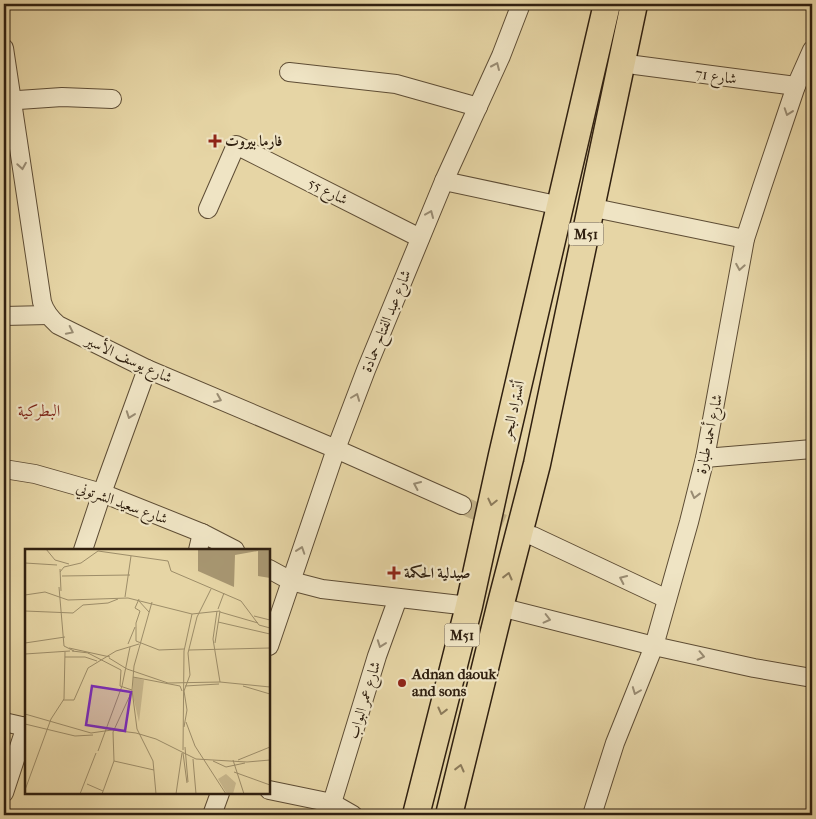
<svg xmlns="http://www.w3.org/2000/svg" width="816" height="819" font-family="'IM FELL French Canon',Amiri,serif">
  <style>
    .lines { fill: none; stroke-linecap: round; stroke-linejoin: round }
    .minor-tunnel { stroke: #c2b187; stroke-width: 18; stroke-dasharray: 18 9; stroke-linecap: butt }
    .minor-casing { stroke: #5e4d35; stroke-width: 20 }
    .highway-casing { stroke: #302010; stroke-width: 29 }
    .minor { stroke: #efe4c4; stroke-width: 18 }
    .highway { stroke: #e6d5a5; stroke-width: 26 }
    .oneway { stroke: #998c73 }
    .oneway2 { stroke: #8b7a5a }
    .poi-dot { fill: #8f2418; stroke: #efe4c4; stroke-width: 2 }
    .labels { text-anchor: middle; stroke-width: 4.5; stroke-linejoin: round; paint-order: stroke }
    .shield { fill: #efe4c4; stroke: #695b46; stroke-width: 1 }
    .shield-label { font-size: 14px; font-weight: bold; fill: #302010 }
    .street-label { font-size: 15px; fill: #302010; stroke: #efe4c4 }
    .poi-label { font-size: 15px; font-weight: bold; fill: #302010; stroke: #efe4c4; text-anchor: start }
    .neighbourhood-label { font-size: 16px; fill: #7a1f14; stroke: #efe4c4 }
    .inset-road { fill: none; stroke: #9d8d69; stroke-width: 1 }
    .view { fill: #7b2cbf; fill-opacity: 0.15; stroke: #7b2cbf; stroke-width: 2.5 }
    .inset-edge { fill: none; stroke: #302010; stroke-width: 2.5 }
  </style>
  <rect width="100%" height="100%" fill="#e6d5a5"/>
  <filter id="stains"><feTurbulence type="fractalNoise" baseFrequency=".004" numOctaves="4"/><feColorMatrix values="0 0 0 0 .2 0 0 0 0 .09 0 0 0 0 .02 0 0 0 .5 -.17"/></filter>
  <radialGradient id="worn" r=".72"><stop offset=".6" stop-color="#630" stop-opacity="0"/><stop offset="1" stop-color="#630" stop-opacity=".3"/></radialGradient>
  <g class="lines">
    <polyline class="minor-tunnel" points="462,505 530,535"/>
    <g class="minor-casing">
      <g id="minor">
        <path d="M4,48L42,302C45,312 50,318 58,325L147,369L336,449L462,505"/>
        <polyline points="635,65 796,86"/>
        <polyline points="289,72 396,84 478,107"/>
        <polyline points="4,101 62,97 112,99"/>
        <polyline points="444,181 547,203"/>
        <polyline points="208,209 236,145 420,238"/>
        <polyline points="604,210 745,239"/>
        <polyline points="4,316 48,315"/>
        <polyline points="705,458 812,449"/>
        <polyline points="4,469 35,474 102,493 202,533 235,550"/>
        <polyline points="533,536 667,599"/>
        <polyline points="83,550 102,493 147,369"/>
        <polyline points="198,550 202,533"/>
        <polyline points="269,569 291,581 322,589 469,606"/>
        <polyline points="500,607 654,646 754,668 812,678"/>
        <polyline points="269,646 336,449 366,370 444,181 501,56 521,4"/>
        <polyline points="4,722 26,727"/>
        <polyline points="269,790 332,803 353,815"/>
        <polyline points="4,793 26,726"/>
        <polyline points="332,803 377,656 398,598"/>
        <polyline points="212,815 220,793"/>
        <polyline points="592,815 615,743 654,646 689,522 705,458 745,239 762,187 796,86 812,50"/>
      </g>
    </g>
    <g class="highway-casing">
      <g id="highway">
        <polyline points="416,815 469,606 502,455 607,4"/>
        <polyline points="449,815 500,607 537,464 634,4"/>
      </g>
    </g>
    <use href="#minor" class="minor"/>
    <use href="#highway" class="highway"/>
  </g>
  <defs><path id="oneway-chevron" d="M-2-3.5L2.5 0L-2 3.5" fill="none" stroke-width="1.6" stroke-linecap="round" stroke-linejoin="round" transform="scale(1.25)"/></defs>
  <g class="oneway">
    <use href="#oneway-chevron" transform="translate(496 66) rotate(-66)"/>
    <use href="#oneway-chevron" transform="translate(788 112) rotate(109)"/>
    <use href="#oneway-chevron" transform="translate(22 166) rotate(81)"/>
    <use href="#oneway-chevron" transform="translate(430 214) rotate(-67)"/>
    <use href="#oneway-chevron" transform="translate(740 267) rotate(100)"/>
    <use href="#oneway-chevron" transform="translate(70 331) rotate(26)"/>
    <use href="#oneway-chevron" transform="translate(356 397) rotate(-69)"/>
    <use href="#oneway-chevron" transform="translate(218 399) rotate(23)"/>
    <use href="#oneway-chevron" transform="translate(130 415) rotate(110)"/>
    <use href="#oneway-chevron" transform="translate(417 485) rotate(-156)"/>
    <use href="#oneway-chevron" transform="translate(695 495) rotate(104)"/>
    <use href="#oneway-chevron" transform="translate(301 550) rotate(-71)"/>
    <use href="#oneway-chevron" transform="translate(623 579) rotate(-155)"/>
    <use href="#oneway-chevron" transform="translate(547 619) rotate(14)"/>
    <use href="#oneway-chevron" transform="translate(381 644) rotate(110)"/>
    <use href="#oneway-chevron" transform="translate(701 656) rotate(12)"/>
    <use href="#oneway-chevron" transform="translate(636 691) rotate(111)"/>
  </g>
  <g class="oneway2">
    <use href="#oneway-chevron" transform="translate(492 502) rotate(103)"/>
    <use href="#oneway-chevron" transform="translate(508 576) rotate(-76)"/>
    <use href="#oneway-chevron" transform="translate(442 711) rotate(104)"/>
    <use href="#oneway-chevron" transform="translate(460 768) rotate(-76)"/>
  </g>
  <g class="poi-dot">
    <path d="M212.5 133.5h5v5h5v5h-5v5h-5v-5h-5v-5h5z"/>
    <path d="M391.5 565.5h5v5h5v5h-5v5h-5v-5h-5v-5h5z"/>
    <circle cx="402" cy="683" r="5"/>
  </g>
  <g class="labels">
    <g class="shield">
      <rect x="568.5" y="222.5" width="35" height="23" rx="4"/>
      <rect x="444.5" y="623.5" width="35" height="23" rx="4"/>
    </g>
    <g class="shield-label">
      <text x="586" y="239">M51</text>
      <text x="462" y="640">M51</text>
    </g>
    <g class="street-label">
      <text transform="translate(716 76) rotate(8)" y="5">شارع 71</text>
      <text transform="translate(328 191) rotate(27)" y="5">شارع 55</text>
      <text transform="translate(386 321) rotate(-68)" y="5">شارع عبد الفتاح حمادة</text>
      <text transform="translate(129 359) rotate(25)" y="5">شارع يوسف الأسير</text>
      <text transform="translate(513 410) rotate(-77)" y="5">أتستراد البحر</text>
      <text transform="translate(709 434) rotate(-78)" y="5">شارع أحمد طبارة</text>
      <text transform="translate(122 503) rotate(20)" y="5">شارع سعيد الشرتوني</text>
      <text transform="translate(364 700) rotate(-73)" y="5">شارع عمر البواب</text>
    </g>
    <g class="poi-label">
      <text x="225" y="146">فارما بيروت</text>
      <text x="404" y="578">صيدلية الحكمة</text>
      <text x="412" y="679">Adnan daouk<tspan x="412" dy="17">and sons</tspan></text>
    </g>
    <g class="neighbourhood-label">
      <text x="39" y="416">البطركية</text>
    </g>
  </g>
  <g transform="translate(25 549)">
    <rect width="245" height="245" fill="#e6d5a5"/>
    <path d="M108,128L119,131L114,173L108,147ZM201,225L211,234L208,245H202L193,230Z" fill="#c7b68c"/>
    <path d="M173,0H245V29L233,27V2L210,6L209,38L173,22Z" fill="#a89772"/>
    <path class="inset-road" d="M21,0L30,11L44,15M0,14L32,16M35,20L36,42M35,23L39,18L56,14L73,2L143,12L146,22L216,52L234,76L245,79M37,27L105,26M34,38L39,97L49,102M0,46L20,43L43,51L103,49L167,65M100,48L106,7M114,50L110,59L115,62L111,74V92L134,101L159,100M113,51L124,63M127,53L109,117L107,141L112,180L128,212L131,245M193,60L199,44M0,62L48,64L58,56L83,54L93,50M192,62L188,90L195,133M195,63L233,74M229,67L245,71M172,68L186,40M193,73L245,85M0,94L40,88M103,95L110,78M44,99L85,108M164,101L245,99M47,102L64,104M63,104L96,121L95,137L107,141M0,105L45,102M40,108H60L72,112M84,109L102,120L143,134L195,133L245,138M108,128L155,137L157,142M160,137L194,135M218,137L245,145M38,151H49L63,119L91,102L114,95M0,165L66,184L87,181L111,184L131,190L171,210L222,213L245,211M161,173L170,197L201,245M0,175L50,187L68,186M159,178L162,161L159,142L165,126L163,104L172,68M160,198L163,233M158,201L159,102L167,65L195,62L190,94M73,202L97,137L105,98M158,204L162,234M168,210L171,245M208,211L219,245M213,211L245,198M89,212L129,221M188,212L201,218L220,214M209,223L245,236M62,235L78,242M0,241L26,170L39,150L40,103M55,245L71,204M77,245L89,212L88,183L107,142M151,245L157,204"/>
    <path class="view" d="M67,137L106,143L100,182L61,176Z"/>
    <rect width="245" height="245" class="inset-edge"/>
  </g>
  <rect width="816" height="819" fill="none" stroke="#e6d5a5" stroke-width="20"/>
  <rect x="5" y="5" width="806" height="809" fill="none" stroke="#302010" stroke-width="2.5"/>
  <rect x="10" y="10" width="796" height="799" fill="none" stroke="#302010"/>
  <rect width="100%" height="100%" filter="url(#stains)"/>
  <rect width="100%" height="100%" fill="url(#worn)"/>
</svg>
